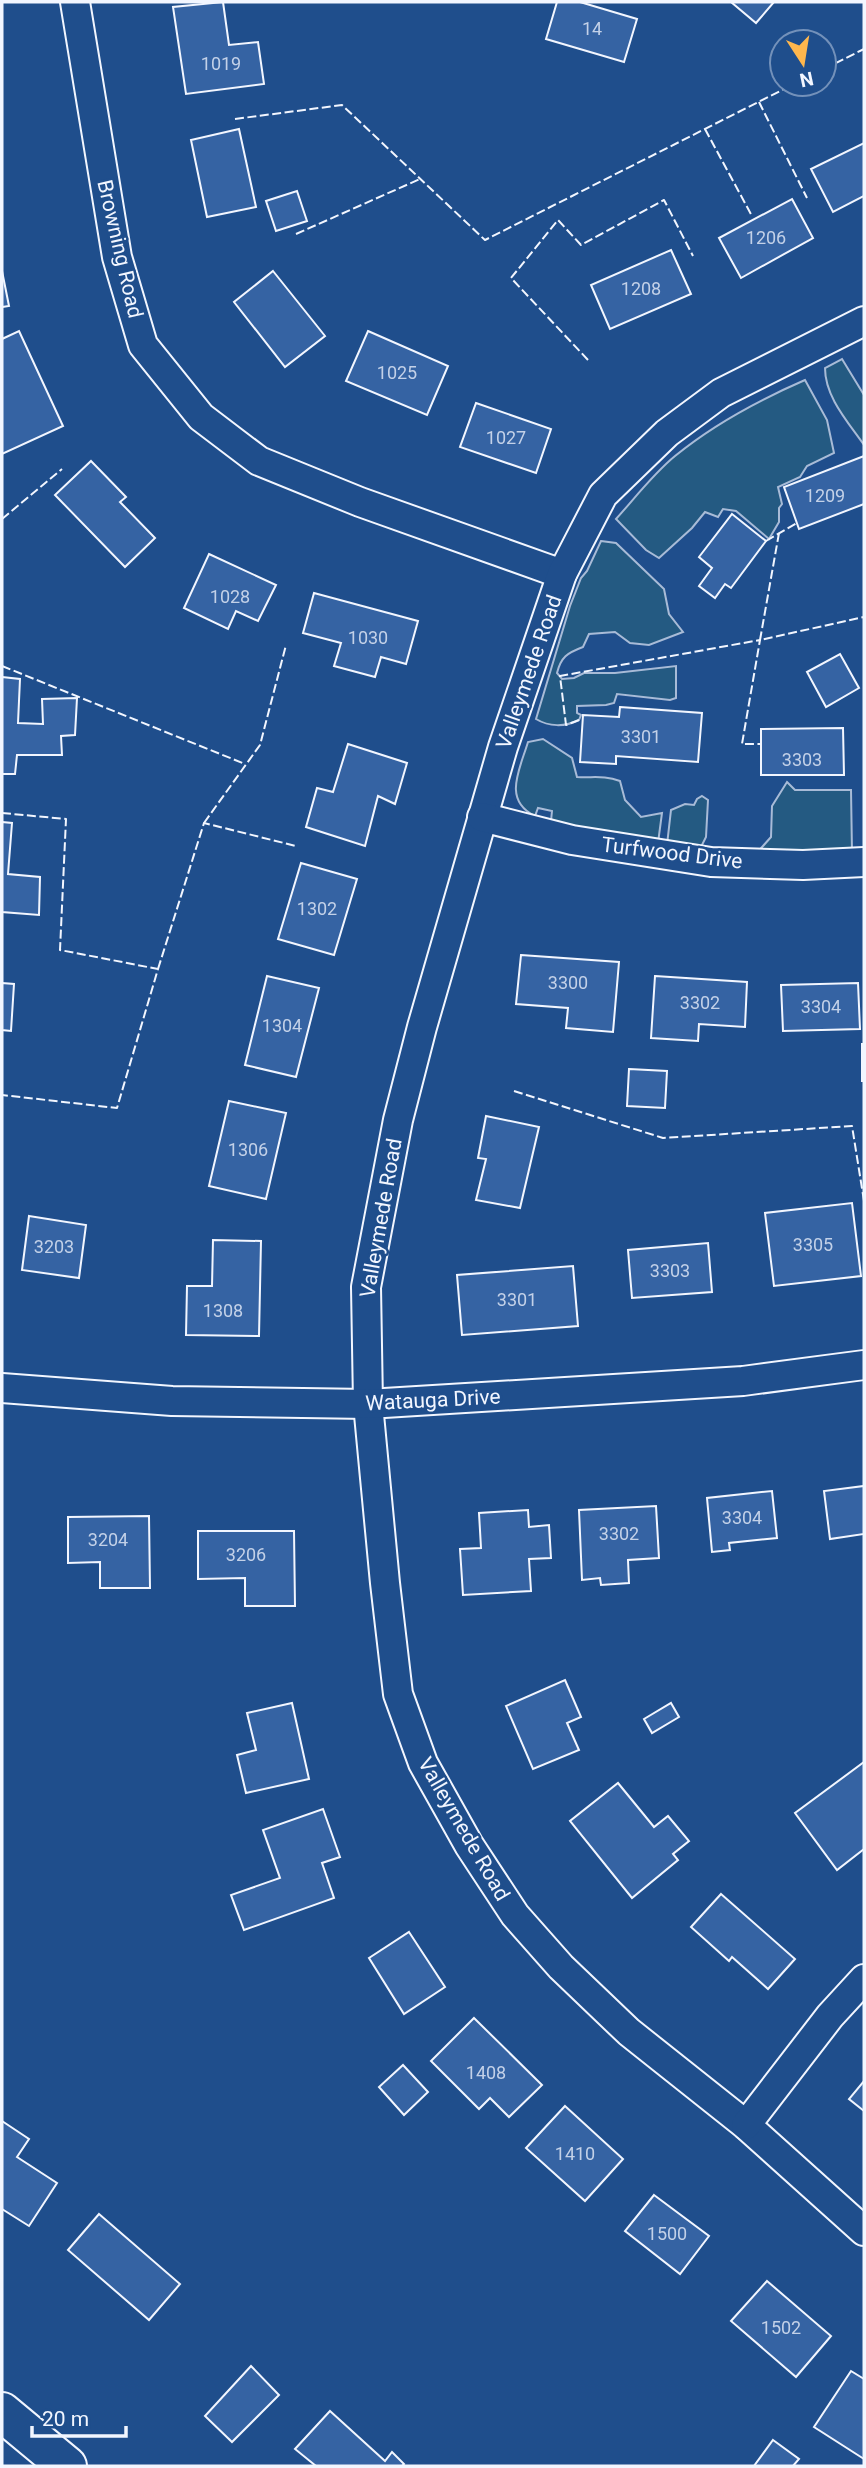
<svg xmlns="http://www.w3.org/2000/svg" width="866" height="2468" font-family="Roboto,sans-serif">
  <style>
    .green { fill: #245a82; stroke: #a8bbd7; stroke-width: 2 }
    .building { fill: #3563a3; stroke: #f2f6ff; stroke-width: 2 }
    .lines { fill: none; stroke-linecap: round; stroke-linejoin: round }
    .street-casing { stroke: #f2f6ff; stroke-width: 32 }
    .secondary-casing { stroke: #f2f6ff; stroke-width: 42 }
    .street { stroke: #1f4e8c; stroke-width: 28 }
    .secondary { stroke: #1f4e8c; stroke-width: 38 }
    .fence { stroke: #f2f6ff; stroke-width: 2; stroke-dasharray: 9 3.5; stroke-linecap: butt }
    .labels { text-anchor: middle; stroke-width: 5; stroke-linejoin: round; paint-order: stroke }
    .number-label { font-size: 18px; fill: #c3d1e8 }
    .street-label { font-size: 21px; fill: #f2f6ff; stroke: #1f4e8c }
  </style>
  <rect width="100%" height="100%" fill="#1f4e8c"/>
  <g class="green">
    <path d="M842,359L864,395V445C848,422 825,397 825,368Z"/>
    <path d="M805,380L827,420L834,453L807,466L800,477L778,487L782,504L779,508V522L769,539L736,511L723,509L718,517L705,512L692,528L659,558L646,550L616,519C635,498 653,474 675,456C714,424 759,400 805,380Z"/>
    <path d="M601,541L616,543L664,589L669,614L683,632L649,645L630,643L615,632L589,634L583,647C567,653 561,657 557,673L562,679L574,678L584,673H615L676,666V698L670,700L617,694L614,703L606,705L577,706V713L581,715L579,720C565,727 549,727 536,719L570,606L581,578L587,571Z"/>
    <path d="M543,739L572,758L577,777C593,778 604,775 620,781L625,800L641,817L662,813L658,843L551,821L552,811L538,808L535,816C502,800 520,769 528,742Z"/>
    <polygon points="787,782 795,790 851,790 852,853 755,855 771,837 772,806"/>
    <polygon points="702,796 708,800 706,837 700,849 667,845 671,810 685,804 694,805 697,799"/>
  </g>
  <g class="building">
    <polygon points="223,2 229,45 258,42 264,84 186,94 173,7"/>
    <polygon points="557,2 580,2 637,19 624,62 546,39"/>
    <polygon points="731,2 774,2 756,23"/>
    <polygon points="239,129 256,207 207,217 191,140"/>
    <polygon points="864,143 864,196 833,212 811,169"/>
    <polygon points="297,191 307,221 276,231 266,201"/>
    <polygon points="792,199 813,238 741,278 719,238"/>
    <polygon points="671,250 691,294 610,329 591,285"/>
    <polygon points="2,271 9,306 2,307"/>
    <polygon points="273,271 325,336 285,367 234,302"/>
    <polygon points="19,331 63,426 2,454 2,339"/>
    <polygon points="368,331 448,366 427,415 346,381"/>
    <polygon points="476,403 551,429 536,473 460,447"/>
    <polygon points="864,456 864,504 799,529 784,487"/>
    <polygon points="91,461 126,497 120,502 155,538 125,567 55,495"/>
    <polygon points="732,514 766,541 731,588 725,584 715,598 699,586 712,568 699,557"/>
    <polygon points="209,554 276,585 258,621 236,611 228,629 184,608"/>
    <polygon points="314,593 418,621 406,664 381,657 375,677 334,666 341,643 303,633"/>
    <polygon points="840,654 859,688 826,707 807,672"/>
    <polygon points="2,677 20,679 18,723 43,724 42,699 77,698 75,735 61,736 62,755 17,755 15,774 2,774"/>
    <polygon points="620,707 702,713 698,762 616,756 616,764 580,762 583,715 619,717"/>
    <polygon points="843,728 844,775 761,775 761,729"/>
    <polygon points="348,744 407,763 395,804 378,796 365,846 306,827 317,788 333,792"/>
    <polygon points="2,822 12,823 8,874 40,877 39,915 2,912"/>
    <polygon points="301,863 357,879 334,955 278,939"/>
    <polygon points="521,955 619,962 613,1032 566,1028 568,1008 516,1004"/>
    <polygon points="267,976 319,988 296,1077 245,1065"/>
    <polygon points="655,976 747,982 745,1027 699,1024 698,1041 651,1038"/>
    <polygon points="2,983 14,984 11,1031 2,1030"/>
    <polygon points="858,983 860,1029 783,1031 781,985"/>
    <rect x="862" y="1044" width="2" height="37"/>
    <polygon points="629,1069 667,1071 665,1108 627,1106"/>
    <polygon points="229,1101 286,1113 266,1199 209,1186"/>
    <polygon points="486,1116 539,1127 520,1208 476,1200 486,1159 478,1158"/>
    <polygon points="852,1203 861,1276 774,1286 765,1213"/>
    <polygon points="29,1216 86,1225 79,1278 22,1270"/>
    <polygon points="213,1240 261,1241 259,1336 186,1335 187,1286 212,1286"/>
    <polygon points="708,1243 712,1292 632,1298 628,1250"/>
    <polygon points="573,1266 578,1326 462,1335 457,1275"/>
    <polygon points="864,1486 864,1534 830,1539 824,1491"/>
    <polygon points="772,1491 777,1538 729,1543 730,1550 712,1552 707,1498"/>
    <polygon points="656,1506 659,1558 628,1560 629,1583 601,1585 600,1578 582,1580 579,1510"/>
    <polygon points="528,1510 529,1527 549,1525 551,1558 529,1559 531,1591 463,1595 460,1549 481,1548 479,1513"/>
    <polygon points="149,1516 150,1588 100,1588 100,1562 68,1563 68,1517"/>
    <polygon points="198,1531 294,1531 295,1606 245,1606 245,1578 198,1579"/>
    <polygon points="565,1680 581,1717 567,1723 579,1750 533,1769 506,1706"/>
    <polygon points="292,1703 309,1779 246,1793 237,1755 256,1750 247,1713"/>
    <polygon points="671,1703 679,1717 652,1733 644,1719"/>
    <polygon points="864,1762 864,1849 837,1870 795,1813"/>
    <polygon points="618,1783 654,1827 668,1816 689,1841 673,1854 678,1860 632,1898 570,1821"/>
    <polygon points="323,1809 340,1857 322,1863 334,1898 244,1930 231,1895 280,1878 263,1830"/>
    <polygon points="721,1894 795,1959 768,1989 732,1957 729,1961 691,1927"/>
    <polygon points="409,1932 445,1987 404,2014 369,1958"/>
    <polygon points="474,2018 542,2085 509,2117 490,2098 479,2109 431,2061"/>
    <polygon points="403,2065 428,2092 404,2115 379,2087"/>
    <polygon points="864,2081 864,2111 849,2099"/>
    <polygon points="565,2106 623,2159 585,2201 526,2148"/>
    <polygon points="2,2121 29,2139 17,2157 57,2183 29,2226 2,2209"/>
    <polygon points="654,2195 709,2236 680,2274 625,2231"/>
    <polygon points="99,2214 180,2284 149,2320 68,2250"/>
    <polygon points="767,2281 831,2336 796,2377 731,2321"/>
    <polygon points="251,2366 279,2395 232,2442 205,2416"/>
    <polygon points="851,2371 864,2379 864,2459 814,2427"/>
    <polygon points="330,2411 385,2461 392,2452 404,2464 402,2466 316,2466 295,2449"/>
    <polygon points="773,2440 799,2459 793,2466 754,2466"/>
  </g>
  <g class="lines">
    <g class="street-casing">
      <g id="street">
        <polyline points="75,2 117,257 143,345 201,417 259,461 360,502 562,574"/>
        <polyline points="864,321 721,393 667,433 603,495 562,574 503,747 422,1027 398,1120 366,1287 368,1404 385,1583 398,1694 423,1763 469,1845 515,1915 561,1967 629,2032 746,2125 864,2231"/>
        <polyline points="482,817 572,840 711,862 803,865 864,862"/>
        <polyline points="2,1388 172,1401 368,1404 743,1381 864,1365"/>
        <polyline points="746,2125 830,2016 864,1979"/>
      </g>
    </g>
    <g class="secondary-casing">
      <polyline id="secondary" points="2,2412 67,2466"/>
    </g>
    <use href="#street" class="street"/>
    <use href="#secondary" class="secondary"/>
    <g class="fence">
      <polyline points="824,69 864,49"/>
      <polyline points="759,102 807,198"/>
      <polyline points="235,119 342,105 485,240 794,84"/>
      <polyline points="705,129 752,216"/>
      <polyline points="296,234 420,179"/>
      <polyline points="588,360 511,278 558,220 581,245 664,200 693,256"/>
      <polyline points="2,519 62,469"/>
      <polyline points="779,533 760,640 864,617"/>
      <polyline points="766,541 797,523"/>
      <polyline points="864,661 864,666"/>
      <polyline points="2,666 245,764"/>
      <polyline points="579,720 566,725 560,676 760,640 742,744 761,744"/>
      <polyline points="2,813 66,819 60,950 158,969 117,1108 2,1095"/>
      <polyline points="204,823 260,745 286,645"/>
      <polyline points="158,969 204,823 296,846"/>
      <polyline points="514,1091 663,1138 852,1126 864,1201"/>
    </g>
  </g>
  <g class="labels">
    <g class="number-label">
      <text x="592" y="35">14</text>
      <text x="221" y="70">1019</text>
      <text x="766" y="244">1206</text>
      <text x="641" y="295">1208</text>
      <text x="397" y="379">1025</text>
      <text x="506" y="444">1027</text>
      <text x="825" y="502">1209</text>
      <text x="230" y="603">1028</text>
      <text x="368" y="644">1030</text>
      <text x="641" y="743">3301</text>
      <text x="802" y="766">3303</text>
      <text x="317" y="915">1302</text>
      <text x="568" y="989">3300</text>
      <text x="700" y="1009">3302</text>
      <text x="821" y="1013">3304</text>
      <text x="282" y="1032">1304</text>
      <text x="248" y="1156">1306</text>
      <text x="813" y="1251">3305</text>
      <text x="54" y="1253">3203</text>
      <text x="670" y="1277">3303</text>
      <text x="517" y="1306">3301</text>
      <text x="223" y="1317">1308</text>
      <text x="742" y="1524">3304</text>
      <text x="619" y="1540">3302</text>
      <text x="108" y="1546">3204</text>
      <text x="246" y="1561">3206</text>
      <text x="486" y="2079">1408</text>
      <text x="575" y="2160">1410</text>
      <text x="667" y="2240">1500</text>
      <text x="781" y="2334">1502</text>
    </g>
    <g class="street-label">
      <text transform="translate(120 249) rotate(77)" y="7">Browning Road</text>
      <text transform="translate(529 672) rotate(-71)" y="7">Valleymede Road</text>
      <text transform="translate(672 853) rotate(7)" y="7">Turfwood Drive</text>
      <text transform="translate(381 1218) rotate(-80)" y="7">Valleymede Road</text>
      <text transform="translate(433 1400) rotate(-3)" y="7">Watauga Drive</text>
      <text transform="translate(464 1829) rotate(60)" y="7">Valleymede Road</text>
    </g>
  </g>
  <rect width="866" height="2468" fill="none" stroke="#f2f6ff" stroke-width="7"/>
  <g transform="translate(803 63) rotate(168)"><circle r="33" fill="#1f4e8c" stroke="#7391ba" stroke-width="2"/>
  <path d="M0-5L12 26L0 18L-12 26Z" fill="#ffb74d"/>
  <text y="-10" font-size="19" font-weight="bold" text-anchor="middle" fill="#f2f6ff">N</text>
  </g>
  <path d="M32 2426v10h94v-10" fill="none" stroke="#f2f6ff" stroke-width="3.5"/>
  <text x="42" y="2426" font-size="21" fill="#f2f6ff" stroke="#1f4e8c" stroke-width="5" paint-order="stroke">20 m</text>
</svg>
